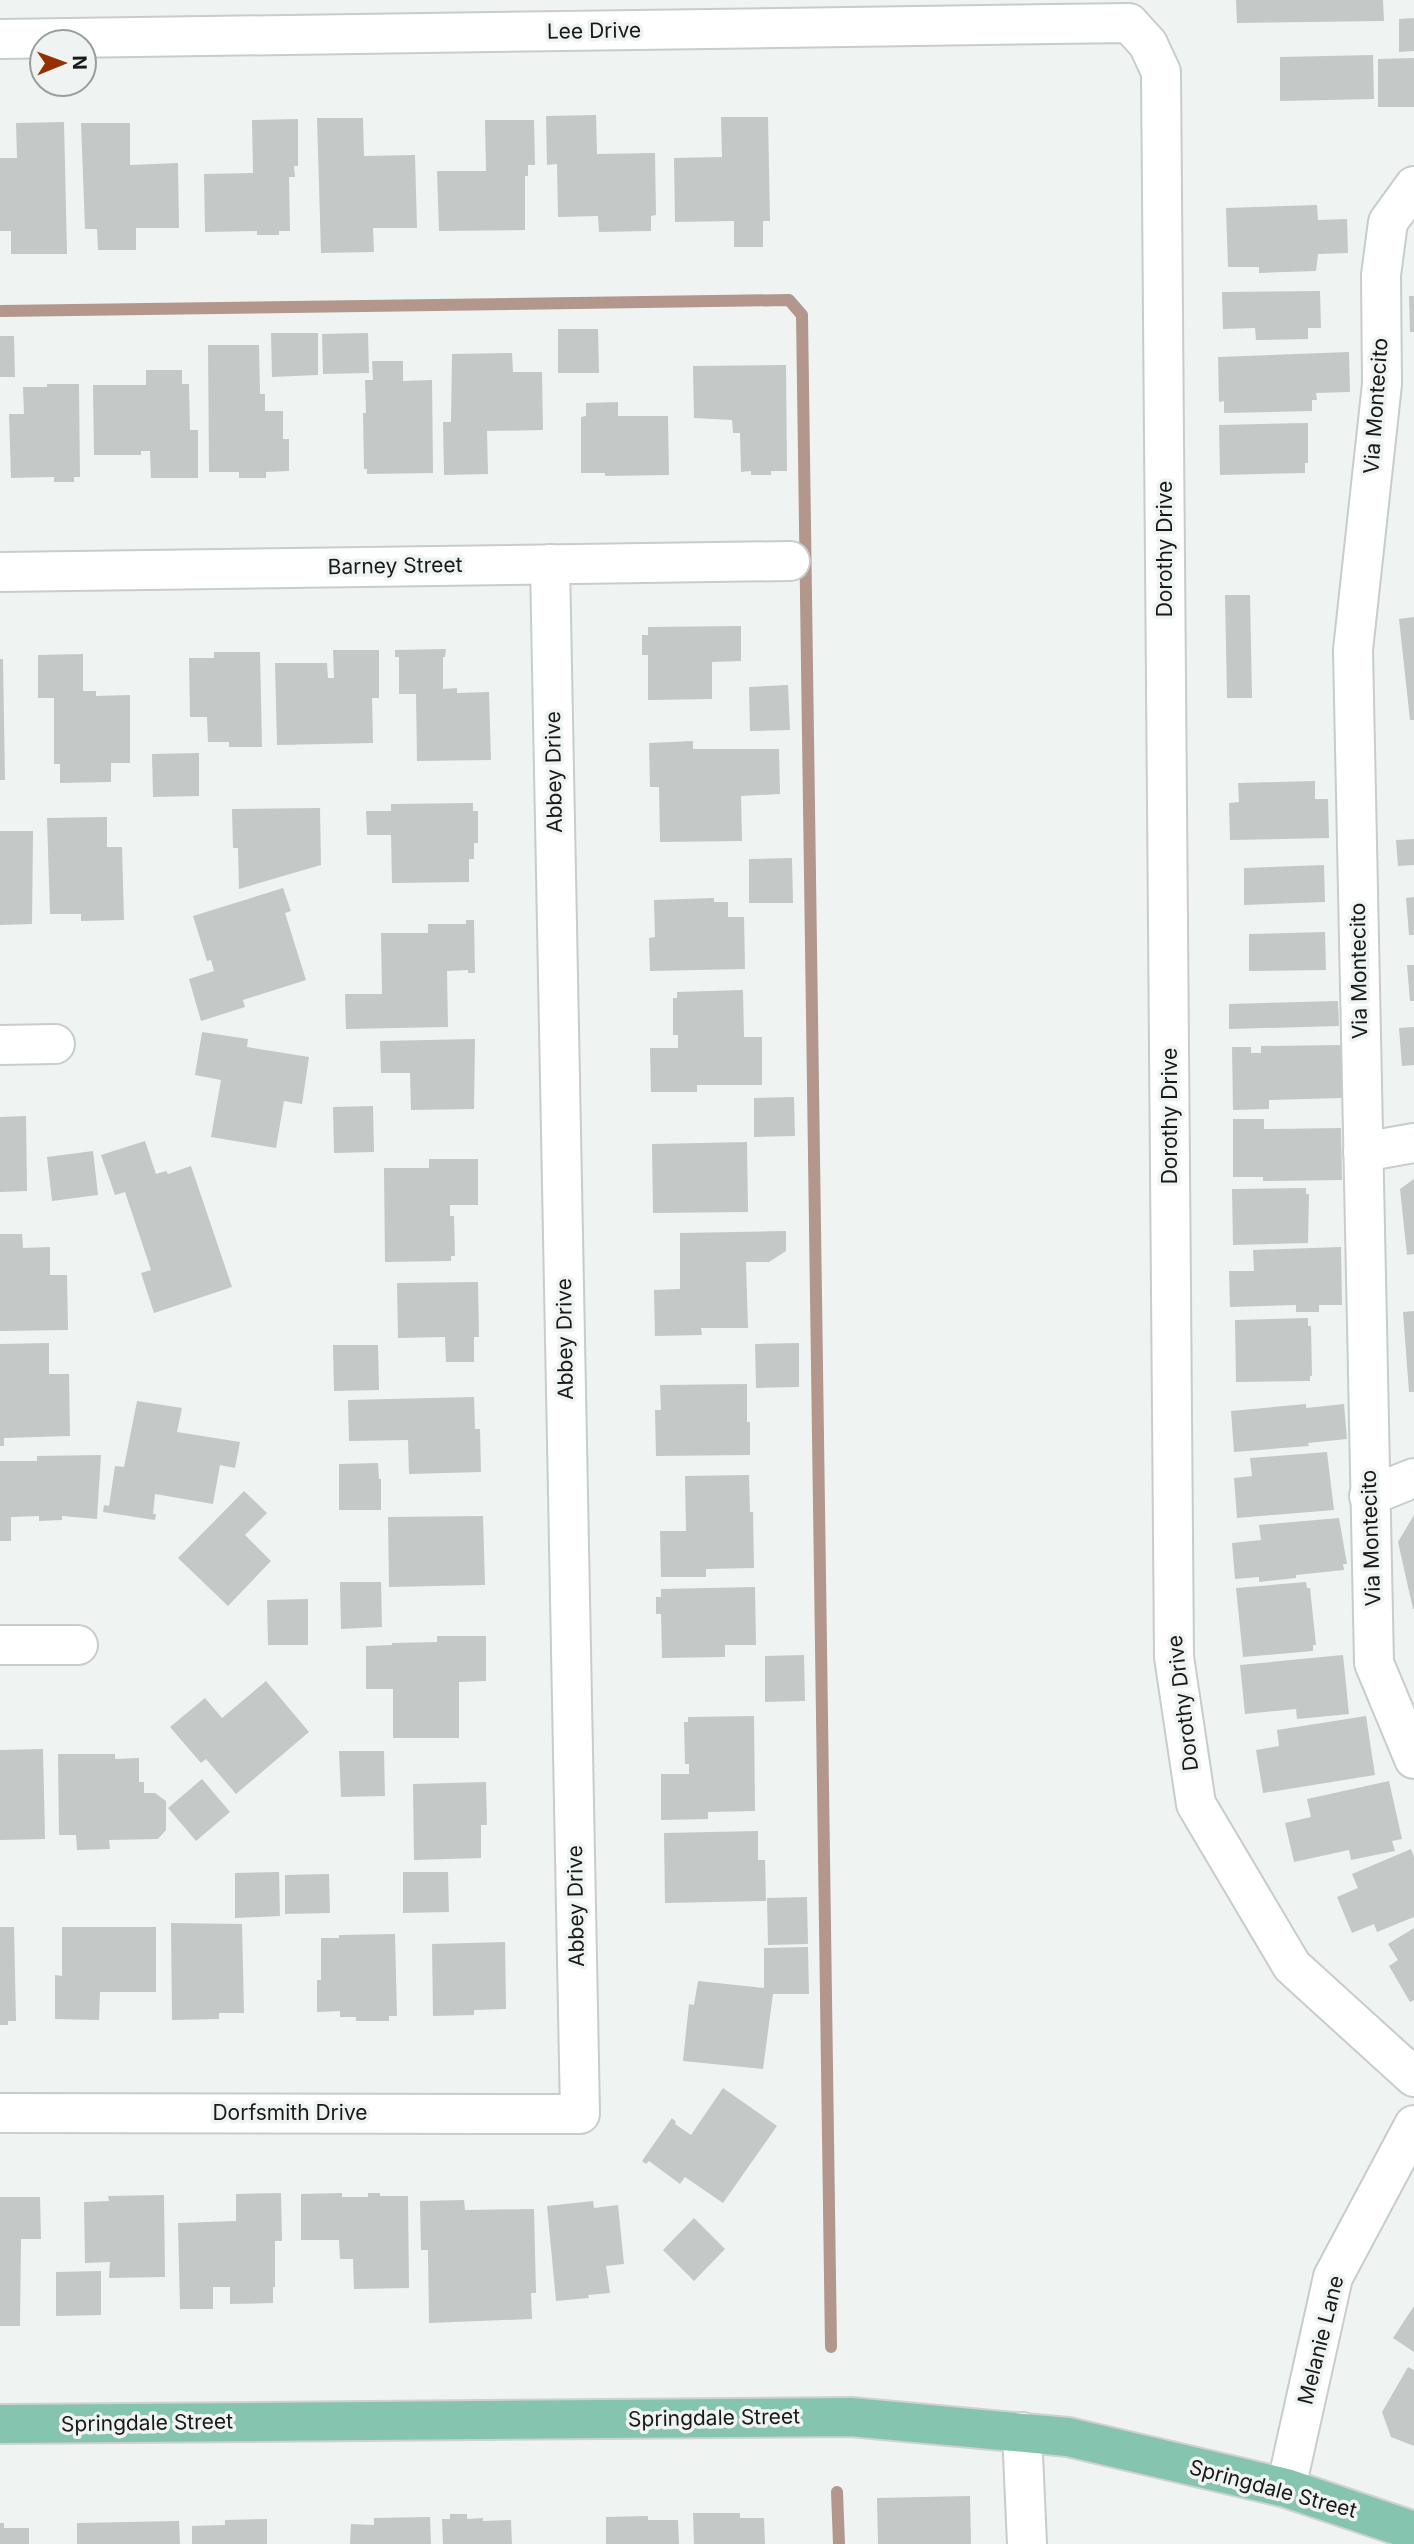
<svg xmlns="http://www.w3.org/2000/svg" width="1414" height="2544" font-family="Inter,sans-serif">
  <style>
    .lines { fill: none; stroke-linecap: round; stroke-linejoin: round }
    .stream { stroke: #b3978d; stroke-width: 12 }
    .building { fill: #c4c8c6 }
    .minor-casing { stroke: #c8ccca; stroke-width: 42 }
    .major-casing { stroke: #d1d1d1; stroke-width: 42 }
    .minor { stroke: #fff; stroke-width: 38 }
    .major { stroke: #85c4af; stroke-width: 38 }
    .labels { text-anchor: middle; stroke-width: 7; stroke-linejoin: round; paint-order: stroke }
    .street-label { font-size: 21px; fill: #181a19; stroke: #eff4f2 }
  </style>
  <rect width="100%" height="100%" fill="#eff4f2"/>
  <g class="lines">
    <g class="stream">
      <polyline points="0,311 789,300 802,315 831,2347"/>
      <polyline points="837,2492 839,2544"/>
    </g>
  </g>
  <g class="building">
    <polygon points="1236,0 1383,0 1384,21 1237,23"/>
    <polygon points="1414,18 1414,51 1399,52 1399,19"/>
    <polygon points="1373,55 1374,99 1280,101 1280,57"/>
    <polygon points="1414,58 1414,107 1378,107 1378,59"/>
    <polygon points="596,115 597,154 655,153 656,215 651,216 651,231 599,232 598,216 558,217 557,164 547,165 546,116"/>
    <polygon points="721,117 768,117 770,221 763,221 763,247 734,247 734,221 675,222 674,158 722,157"/>
    <polygon points="317,118 363,118 364,156 415,155 417,228 373,228 374,252 321,253"/>
    <polygon points="298,119 298,166 294,166 295,177 289,177 290,231 279,231 279,235 257,235 257,231 205,232 204,174 253,173 252,120"/>
    <polygon points="485,120 534,120 535,165 528,165 528,176 525,176 525,230 439,231 437,171 486,171"/>
    <polygon points="64,122 67,254 11,254 11,231 0,231 0,158 17,158 16,123"/>
    <polygon points="81,123 130,123 130,165 178,163 179,228 136,228 136,250 98,250 97,229 85,229"/>
    <polygon points="1317,205 1318,220 1347,219 1348,253 1318,254 1316,271 1259,273 1259,267 1228,267 1226,208"/>
    <polygon points="1320,291 1321,328 1308,328 1308,339 1256,340 1255,328 1223,329 1222,292"/>
    <polygon points="1409,296 1414,296 1414,332 1410,332"/>
    <polygon points="558,329 598,329 599,373 558,373"/>
    <polygon points="271,333 318,333 318,375 272,377"/>
    <polygon points="368,333 369,373 323,374 322,334"/>
    <polygon points="0,336 14,336 15,377 0,377"/>
    <polygon points="208,345 259,345 260,394 265,394 265,411 283,411 283,439 289,439 289,471 266,472 266,478 239,478 239,472 209,472"/>
    <polygon points="1349,352 1350,392 1316,393 1317,400 1312,400 1312,411 1224,413 1224,401 1219,402 1218,357"/>
    <polygon points="512,353 513,372 542,372 543,430 487,431 488,474 444,475 443,422 451,422 452,354"/>
    <polygon points="372,361 403,361 403,381 432,380 433,473 367,474 367,469 364,469 363,413 366,413 365,380 373,380"/>
    <polygon points="786,365 787,471 771,471 771,475 751,475 751,471 741,472 740,433 733,433 732,420 694,418 693,366"/>
    <polygon points="146,370 182,370 182,384 189,384 190,430 198,430 198,478 151,478 150,451 141,451 141,455 94,455 93,385 146,385"/>
    <polygon points="47,384 79,384 80,477 74,477 74,482 54,482 54,477 11,478 9,414 24,414 23,387 47,387"/>
    <polygon points="618,402 618,416 668,416 669,475 605,476 605,473 581,473 581,417 586,416 586,403"/>
    <polygon points="1308,423 1308,463 1305,463 1305,473 1220,475 1219,425"/>
    <polygon points="1225,595 1250,595 1252,698 1227,698"/>
    <polygon points="1414,617 1414,720 1410,720 1399,619"/>
    <polygon points="741,626 741,661 712,662 712,699 648,700 648,655 642,655 642,635 648,635 648,627"/>
    <polygon points="446,649 445,657 443,657 443,689 457,688 457,693 489,692 491,760 417,761 416,694 399,694 399,657 395,657 395,650"/>
    <polygon points="333,650 379,650 379,698 372,698 373,743 277,745 275,663 327,663 328,678 334,678"/>
    <polygon points="214,652 260,652 262,747 229,747 229,742 208,742 207,717 190,717 189,658 214,658"/>
    <polygon points="83,654 83,691 96,691 96,696 130,695 130,763 111,763 111,782 60,783 60,764 54,764 54,698 38,698 38,655"/>
    <polygon points="0,659 3,659 5,780 0,780"/>
    <polygon points="788,685 790,730 750,731 749,687"/>
    <polygon points="693,741 693,749 779,749 780,794 741,796 742,841 660,842 659,787 650,787 649,743"/>
    <polygon points="199,753 199,796 153,797 152,754"/>
    <polygon points="1315,781 1315,799 1328,799 1329,838 1230,840 1229,803 1239,802 1238,783"/>
    <polygon points="473,803 473,811 478,811 478,843 474,843 474,859 469,859 469,882 392,883 391,835 367,835 366,811 391,811 391,804"/>
    <polygon points="320,808 321,865 239,889 238,848 233,848 232,809"/>
    <polygon points="107,817 107,847 122,847 124,920 81,921 81,914 50,914 47,818"/>
    <polygon points="0,831 33,831 32,924 0,925"/>
    <polygon points="1414,839 1414,865 1398,866 1396,840"/>
    <polygon points="792,858 793,903 749,903 749,859"/>
    <polygon points="1324,865 1325,902 1244,905 1244,868"/>
    <polygon points="283,888 291,911 285,913 306,980 243,1000 245,1007 201,1021 189,979 214,971 211,960 207,961 193,916"/>
    <polygon points="1414,897 1414,935 1409,935 1406,898"/>
    <polygon points="714,898 714,902 728,902 728,917 744,917 745,969 650,971 649,938 655,937 654,900"/>
    <polygon points="466,920 474,920 475,973 468,973 468,970 447,971 448,1027 346,1029 345,994 382,994 381,933 428,933 428,924 466,924"/>
    <polygon points="1325,932 1326,970 1249,971 1249,934"/>
    <polygon points="1407,965 1414,965 1414,1001 1410,1001"/>
    <polygon points="743,990 744,1037 762,1037 762,1085 697,1085 697,1092 651,1092 650,1048 678,1048 678,1035 673,1035 673,998 677,998 677,992"/>
    <polygon points="1338,1001 1339,1026 1229,1029 1229,1004"/>
    <polygon points="1414,1027 1414,1065 1402,1066 1399,1028"/>
    <polygon points="202,1032 248,1039 247,1047 309,1057 302,1104 284,1101 276,1148 211,1137 221,1080 195,1075"/>
    <polygon points="475,1039 474,1109 411,1110 410,1073 381,1073 380,1041"/>
    <polygon points="1341,1045 1342,1098 1269,1100 1269,1109 1233,1110 1232,1047 1251,1047 1251,1053 1261,1053 1261,1046"/>
    <polygon points="794,1097 795,1136 754,1137 754,1098"/>
    <polygon points="373,1106 374,1152 334,1153 333,1107"/>
    <polygon points="26,1116 27,1191 0,1192 0,1117"/>
    <polygon points="1233,1119 1264,1119 1264,1129 1341,1128 1342,1180 1263,1181 1263,1177 1233,1177"/>
    <polygon points="145,1141 156,1174 166,1171 168,1174 191,1166 232,1287 154,1313 141,1273 151,1270 125,1192 115,1195 101,1155"/>
    <polygon points="747,1142 748,1212 653,1213 652,1144"/>
    <polygon points="93,1151 98,1195 52,1201 47,1157"/>
    <polygon points="429,1159 478,1159 478,1205 450,1205 450,1216 454,1216 455,1256 451,1256 451,1261 385,1262 384,1168 429,1168"/>
    <polygon points="1414,1179 1414,1254 1407,1255 1400,1189"/>
    <polygon points="1306,1188 1306,1194 1309,1194 1308,1243 1233,1245 1232,1189"/>
    <polygon points="786,1231 786,1251 769,1262 746,1262 748,1328 701,1328 702,1335 655,1336 654,1290 680,1289 680,1233"/>
    <polygon points="0,1234 22,1234 23,1248 50,1247 50,1275 67,1275 68,1330 0,1331"/>
    <polygon points="1341,1247 1342,1305 1319,1305 1319,1312 1296,1312 1296,1305 1230,1307 1229,1271 1254,1271 1253,1250"/>
    <polygon points="478,1282 479,1337 474,1337 474,1362 446,1362 445,1337 398,1338 397,1283"/>
    <polygon points="1414,1311 1414,1392 1409,1392 1403,1312"/>
    <polygon points="1308,1318 1308,1326 1311,1326 1312,1376 1310,1376 1310,1381 1236,1382 1235,1320"/>
    <polygon points="49,1343 49,1374 69,1374 70,1436 4,1438 4,1446 0,1446 0,1344"/>
    <polygon points="799,1343 799,1387 756,1388 755,1344"/>
    <polygon points="333,1345 378,1345 379,1390 334,1391"/>
    <polygon points="747,1384 747,1422 750,1422 750,1455 656,1456 655,1410 661,1410 660,1385"/>
    <polygon points="474,1397 475,1429 480,1429 481,1472 409,1474 408,1440 349,1441 348,1400"/>
    <polygon points="137,1401 182,1408 177,1432 240,1442 235,1468 220,1465 213,1504 155,1494 153,1514 156,1514 155,1520 103,1512 104,1505 109,1506 115,1466 124,1467"/>
    <polygon points="1306,1404 1306,1408 1344,1404 1347,1439 1308,1443 1309,1446 1234,1452 1231,1411"/>
    <polygon points="1327,1452 1334,1510 1237,1518 1234,1478 1252,1476 1250,1458"/>
    <polygon points="101,1455 97,1519 62,1516 62,1520 39,1521 39,1516 11,1517 11,1541 0,1541 0,1461 37,1461 37,1456"/>
    <polygon points="378,1463 379,1479 381,1479 381,1510 339,1510 339,1464"/>
    <polygon points="749,1475 750,1512 753,1512 754,1568 706,1569 706,1577 661,1577 660,1531 686,1531 685,1476"/>
    <polygon points="244,1491 267,1513 245,1535 271,1561 228,1606 178,1558"/>
    <polygon points="1414,1515 1414,1609 1413,1609 1398,1542"/>
    <polygon points="483,1516 485,1585 389,1587 388,1517"/>
    <polygon points="1339,1518 1347,1564 1343,1564 1344,1570 1296,1575 1296,1578 1259,1582 1259,1577 1235,1579 1232,1543 1261,1540 1259,1525"/>
    <polygon points="340,1582 381,1582 382,1627 341,1629"/>
    <polygon points="1306,1582 1307,1588 1310,1588 1316,1645 1313,1645 1313,1651 1243,1657 1236,1588"/>
    <polygon points="755,1587 756,1645 725,1645 725,1657 662,1658 661,1614 656,1614 656,1597 661,1597 661,1589"/>
    <polygon points="308,1599 308,1645 268,1645 267,1600"/>
    <polygon points="437,1636 486,1636 486,1681 459,1682 459,1738 393,1738 393,1689 366,1689 366,1646 392,1645 392,1643 437,1642"/>
    <polygon points="804,1655 805,1701 765,1702 765,1656"/>
    <polygon points="1343,1655 1349,1714 1297,1719 1296,1709 1245,1714 1240,1665"/>
    <polygon points="266,1681 309,1732 236,1794 206,1759 201,1763 170,1727 205,1698 222,1718"/>
    <polygon points="754,1716 755,1811 708,1812 708,1819 661,1820 661,1774 689,1774 689,1764 685,1764 684,1722 688,1722 688,1717"/>
    <polygon points="1366,1716 1375,1775 1263,1793 1256,1750 1279,1746 1277,1730"/>
    <polygon points="43,1749 45,1839 0,1840 0,1750"/>
    <polygon points="339,1751 384,1751 385,1796 341,1797"/>
    <polygon points="58,1754 115,1754 115,1759 139,1758 139,1782 144,1782 144,1793 155,1793 166,1801 166,1830 158,1839 109,1840 110,1849 77,1850 76,1835 59,1835"/>
    <polygon points="202,1779 230,1812 196,1841 168,1808"/>
    <polygon points="1389,1781 1402,1839 1392,1841 1395,1851 1351,1860 1349,1850 1294,1862 1285,1823 1311,1817 1307,1799"/>
    <polygon points="486,1782 487,1825 481,1825 481,1858 414,1860 413,1784"/>
    <polygon points="758,1831 758,1860 765,1860 766,1901 665,1903 664,1833"/>
    <polygon points="1411,1849 1414,1857 1414,1917 1377,1932 1374,1924 1352,1933 1337,1897 1358,1888 1352,1874"/>
    <polygon points="279,1872 280,1916 235,1918 235,1873"/>
    <polygon points="403,1872 448,1872 449,1912 403,1913"/>
    <polygon points="329,1874 330,1913 285,1914 285,1875"/>
    <polygon points="807,1897 808,1944 768,1945 767,1898"/>
    <polygon points="171,1923 242,1924 244,2013 219,2013 219,2019 172,2020"/>
    <polygon points="0,1927 14,1927 16,2021 8,2021 8,2025 0,2025"/>
    <polygon points="62,1927 156,1927 156,1992 100,1992 99,2020 55,2019 55,1975 62,1976"/>
    <polygon points="1414,1928 1414,2000 1410,2002 1389,1966 1398,1960 1388,1944"/>
    <polygon points="395,1934 397,2016 389,2016 389,2021 356,2021 356,2017 340,2017 340,2011 317,2012 317,1980 321,1980 321,1938 339,1938 339,1935"/>
    <polygon points="505,1942 506,2009 474,2010 474,2015 433,2016 432,1944"/>
    <polygon points="808,1947 809,1994 773,1994 763,2069 683,2061 689,2004 694,2005 698,1981 764,1988 764,1948"/>
    <polygon points="723,2088 777,2126 723,2203 685,2177 680,2184 649,2161 646,2164 642,2161 672,2118 676,2122 675,2124 691,2135"/>
    <polygon points="281,2193 282,2241 275,2241 275,2287 273,2287 273,2303 230,2304 230,2287 213,2287 213,2309 180,2309 178,2223 236,2221 236,2194"/>
    <polygon points="342,2193 342,2197 368,2197 368,2193 380,2193 380,2196 408,2196 409,2288 354,2289 353,2259 340,2259 339,2240 301,2240 301,2194"/>
    <polygon points="164,2195 165,2277 109,2278 110,2262 85,2263 84,2202 109,2201 108,2196"/>
    <polygon points="0,2197 40,2197 41,2239 21,2239 20,2326 0,2326"/>
    <polygon points="464,2200 465,2210 534,2209 536,2293 531,2293 532,2319 429,2323 428,2250 421,2250 420,2201"/>
    <polygon points="593,2201 594,2208 618,2205 624,2264 606,2266 610,2293 588,2295 589,2298 556,2301 547,2206"/>
    <polygon points="694,2218 725,2249 694,2281 663,2250"/>
    <polygon points="101,2271 101,2315 56,2316 56,2272"/>
    <polygon points="1414,2306 1414,2352 1393,2338"/>
    <polygon points="1408,2367 1414,2370 1414,2446 1391,2437 1382,2412"/>
    <polygon points="970,2496 971,2544 878,2544 877,2498"/>
    <polygon points="693,2513 740,2513 740,2518 764,2518 765,2544 694,2544"/>
    <polygon points="450,2514 467,2514 467,2519 483,2518 483,2521 511,2520 512,2544 443,2544 442,2519 450,2519"/>
    <polygon points="648,2516 648,2520 678,2520 679,2544 606,2544 606,2517"/>
    <polygon points="430,2517 431,2544 350,2544 351,2524 374,2525 374,2518"/>
    <polygon points="267,2519 267,2544 192,2544 192,2526 225,2525 225,2520"/>
    <polygon points="179,2521 180,2544 77,2544 77,2523"/>
    <polygon points="0,2523 4,2523 4,2528 29,2528 29,2544 0,2544"/>
  </g>
  <g class="lines">
    <g class="minor-casing">
      <g id="minor">
        <polyline points="0,39 1129,23 1148,44 1161,72 1174,1657 1196,1804 1292,1966 1414,2077"/>
        <polyline points="1414,186 1388,222 1381,275 1382,384 1353,650 1374,1663 1414,1759"/>
        <polyline points="0,572 790,561"/>
        <polyline points="0,1045 55,1044"/>
        <polyline points="1363,1152 1414,1143"/>
        <polyline points="1369,1496 1414,1478"/>
        <polyline points="0,1645 78,1645"/>
        <polyline points="0,2113 580,2114 550,564"/>
        <polyline points="1022,2432 1027,2544"/>
        <polyline points="1286,2488 1333,2277 1414,2125"/>
      </g>
    </g>
    <g class="major-casing">
      <polyline id="major" points="0,2424 851,2417 1068,2437 1286,2488 1414,2531"/>
    </g>
    <use href="#minor" class="minor"/>
    <use href="#major" class="major"/>
  </g>
  <g class="labels">
    <g class="street-label">
      <text transform="translate(594 31) rotate(-1)" y="7">Lee Drive</text>
      <text transform="translate(1376 406) rotate(-86)" y="7">Via Montecito</text>
      <text transform="translate(1165 549) rotate(-90)" y="7">Dorothy Drive</text>
      <text transform="translate(395 566) rotate(-1)" y="7">Barney Street</text>
      <text transform="translate(554 772) rotate(-91)" y="7">Abbey Drive</text>
      <text transform="translate(1359 971) rotate(-91)" y="7">Via Montecito</text>
      <text transform="translate(1170 1116) rotate(-90)" y="7">Dorothy Drive</text>
      <text transform="translate(565 1339) rotate(-91)" y="7">Abbey Drive</text>
      <text transform="translate(1371 1538) rotate(-92)" y="7">Via Montecito</text>
      <text transform="translate(1183 1703) rotate(-97)" y="7">Dorothy Drive</text>
      <text transform="translate(576 1906) rotate(-91)" y="7">Abbey Drive</text>
      <text x="290" y="2120">Dorfsmith Drive</text>
      <text transform="translate(1321 2340) rotate(-76)" y="7">Melanie Lane</text>
      <text transform="translate(714 2418) rotate(-1)" y="7">Springdale Street</text>
      <text transform="translate(147 2423) rotate(-1)" y="7">Springdale Street</text>
      <text transform="translate(1273 2489) rotate(15)" y="7">Springdale Street</text>
    </g>
  </g>
  <g transform="translate(63 63) rotate(89)"><circle r="33" fill="#eff4f2" stroke="#999d9b" stroke-width="2"/>
  <path d="M0-5L12 26L0 18L-12 26Z" fill="#953002"/>
  <text y="-10" font-size="19" font-weight="bold" text-anchor="middle" fill="#181a19">N</text>
  </g>
</svg>
